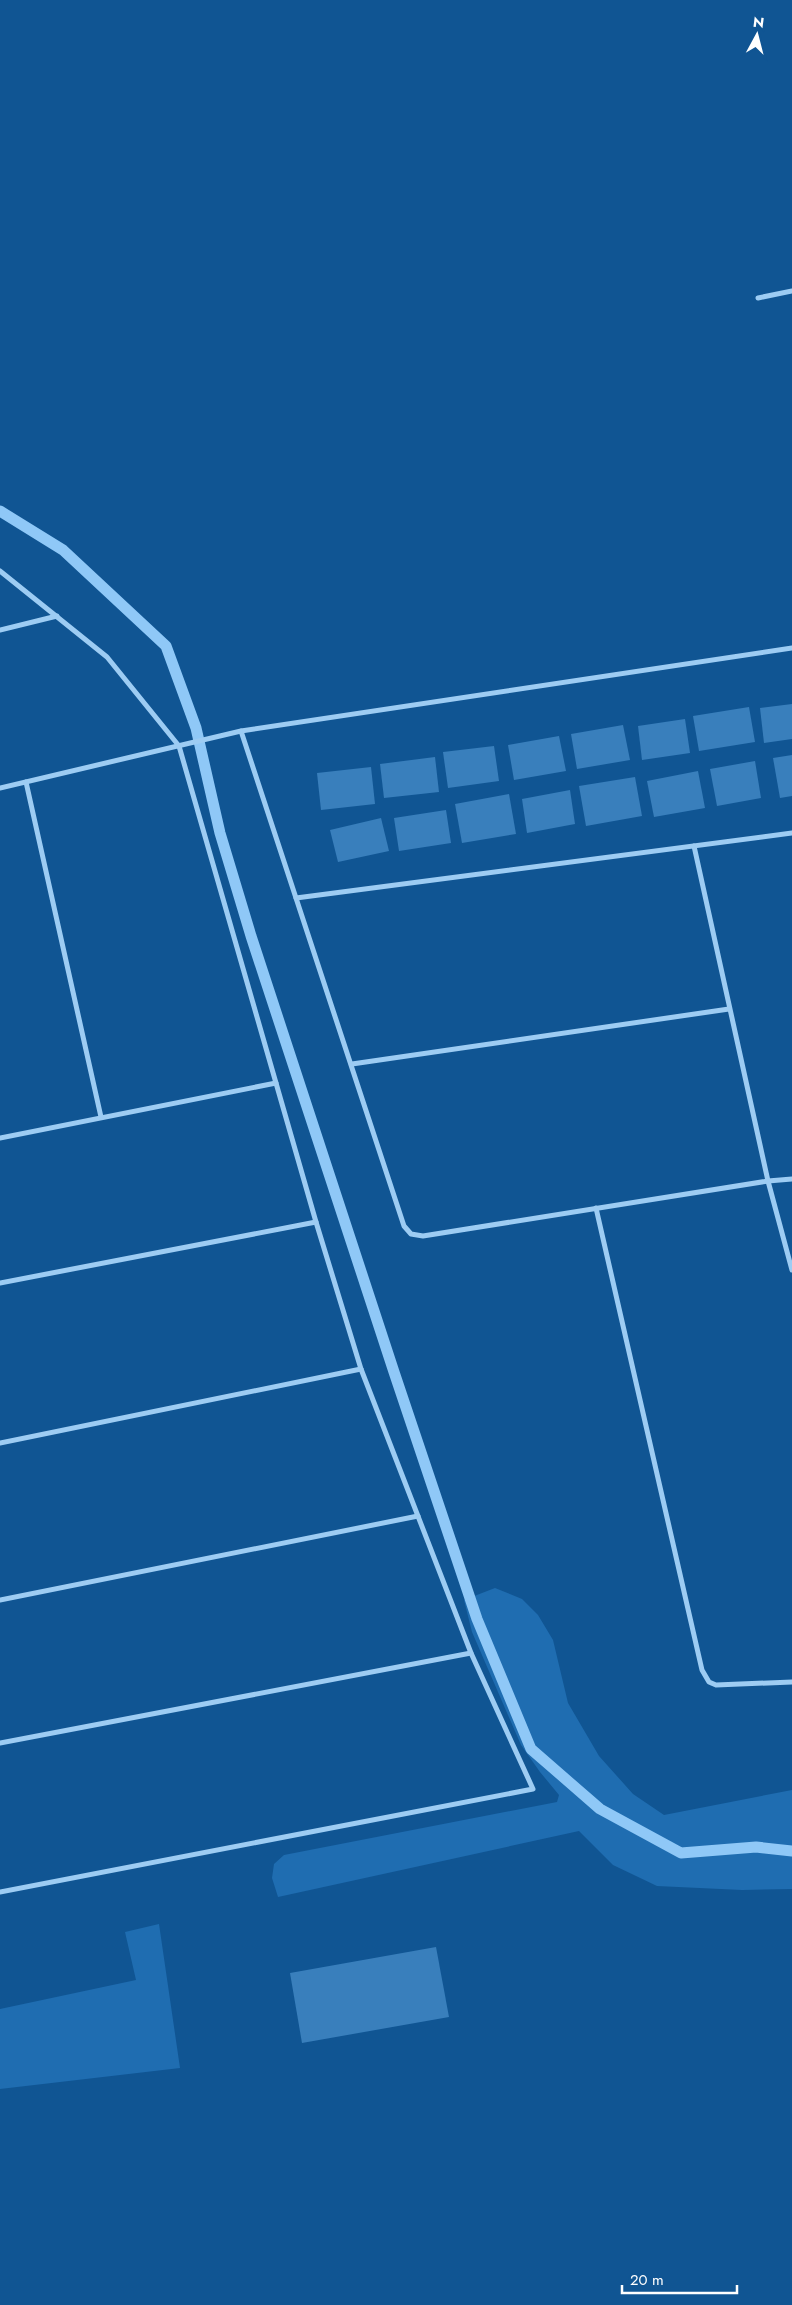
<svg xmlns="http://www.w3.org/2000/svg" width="792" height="2305" font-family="Jost,sans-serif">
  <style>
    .green { fill: #1f6db1 }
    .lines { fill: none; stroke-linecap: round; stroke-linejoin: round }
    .stream { stroke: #8fc8f7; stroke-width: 11 }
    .building { fill: #397fbc }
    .street { stroke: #9dccf3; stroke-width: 5 }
  </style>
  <rect width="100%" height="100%" fill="#105593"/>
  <g class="green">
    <polygon points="495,1588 522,1599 538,1615 553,1640 568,1703 599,1756 633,1794 664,1815 792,1790 792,1889 742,1890 657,1886 613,1865 579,1831 278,1897 272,1878 274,1864 284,1855 557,1802 559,1795 540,1772 521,1745 472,1632 464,1600"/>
    <polygon points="159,1924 180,2068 0,2089 0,2009 136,1980 125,1932"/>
  </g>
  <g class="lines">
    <polyline class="stream" points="0,511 63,550 166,646 196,728 220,833 251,936 394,1372 477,1619 531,1749 600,1809 681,1853 756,1847 792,1851"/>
  </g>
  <g class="building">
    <polygon points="792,704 792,739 764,743 760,708"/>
    <polygon points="749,707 755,742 699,751 693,716"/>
    <polygon points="685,719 690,753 642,760 638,726"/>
    <polygon points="623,725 630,760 577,769 571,734"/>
    <polygon points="559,736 566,771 514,780 508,745"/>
    <polygon points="494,746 499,781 448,788 443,752"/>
    <polygon points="792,755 792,796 780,798 773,758"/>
    <polygon points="435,757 439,792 384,798 380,764"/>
    <polygon points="755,761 761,798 717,806 710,769"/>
    <polygon points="371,767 375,804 321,810 317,773"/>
    <polygon points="698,771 705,808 654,817 647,781"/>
    <polygon points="635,777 642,816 586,826 579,786"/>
    <polygon points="570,790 575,824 527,833 522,799"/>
    <polygon points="509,794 516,834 462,843 455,804"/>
    <polygon points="446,810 451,843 399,851 394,818"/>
    <polygon points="381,818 389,851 338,862 330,830"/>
    <polygon points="436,1947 449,2017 302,2043 290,1973"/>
  </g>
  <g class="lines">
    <g class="street">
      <polyline points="758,298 792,291"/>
      <polyline points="0,571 107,657 179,746 316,1222 361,1369 471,1653 533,1789 0,1892"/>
      <polyline points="0,630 57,616"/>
      <polyline points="241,731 404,1226 411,1234 423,1236 768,1181 792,1179"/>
      <polyline points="26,782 101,1117"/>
      <polyline points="0,788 241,731 792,648"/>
      <polyline points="694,846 768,1181 792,1270"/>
      <polyline points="296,898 792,833"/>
      <polyline points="352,1064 729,1009"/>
      <polyline points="0,1138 276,1083"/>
      <polyline points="596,1208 702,1670 709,1682 716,1685 792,1682"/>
      <polyline points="0,1283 316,1222"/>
      <polyline points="0,1443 361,1369"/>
      <polyline points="0,1600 418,1516"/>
      <polyline points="0,1743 471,1653"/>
    </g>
  </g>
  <g transform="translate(757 35) rotate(7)" stroke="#105593" stroke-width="4" paint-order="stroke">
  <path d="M0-4L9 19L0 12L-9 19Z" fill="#ffffff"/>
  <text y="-8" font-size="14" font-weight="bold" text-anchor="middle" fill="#ffffff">N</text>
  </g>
  <path d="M622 2285v8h115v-8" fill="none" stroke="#ffffff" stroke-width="2.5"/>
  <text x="630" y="2285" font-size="15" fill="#ffffff" stroke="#105593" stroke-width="4" paint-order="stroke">20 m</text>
</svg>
